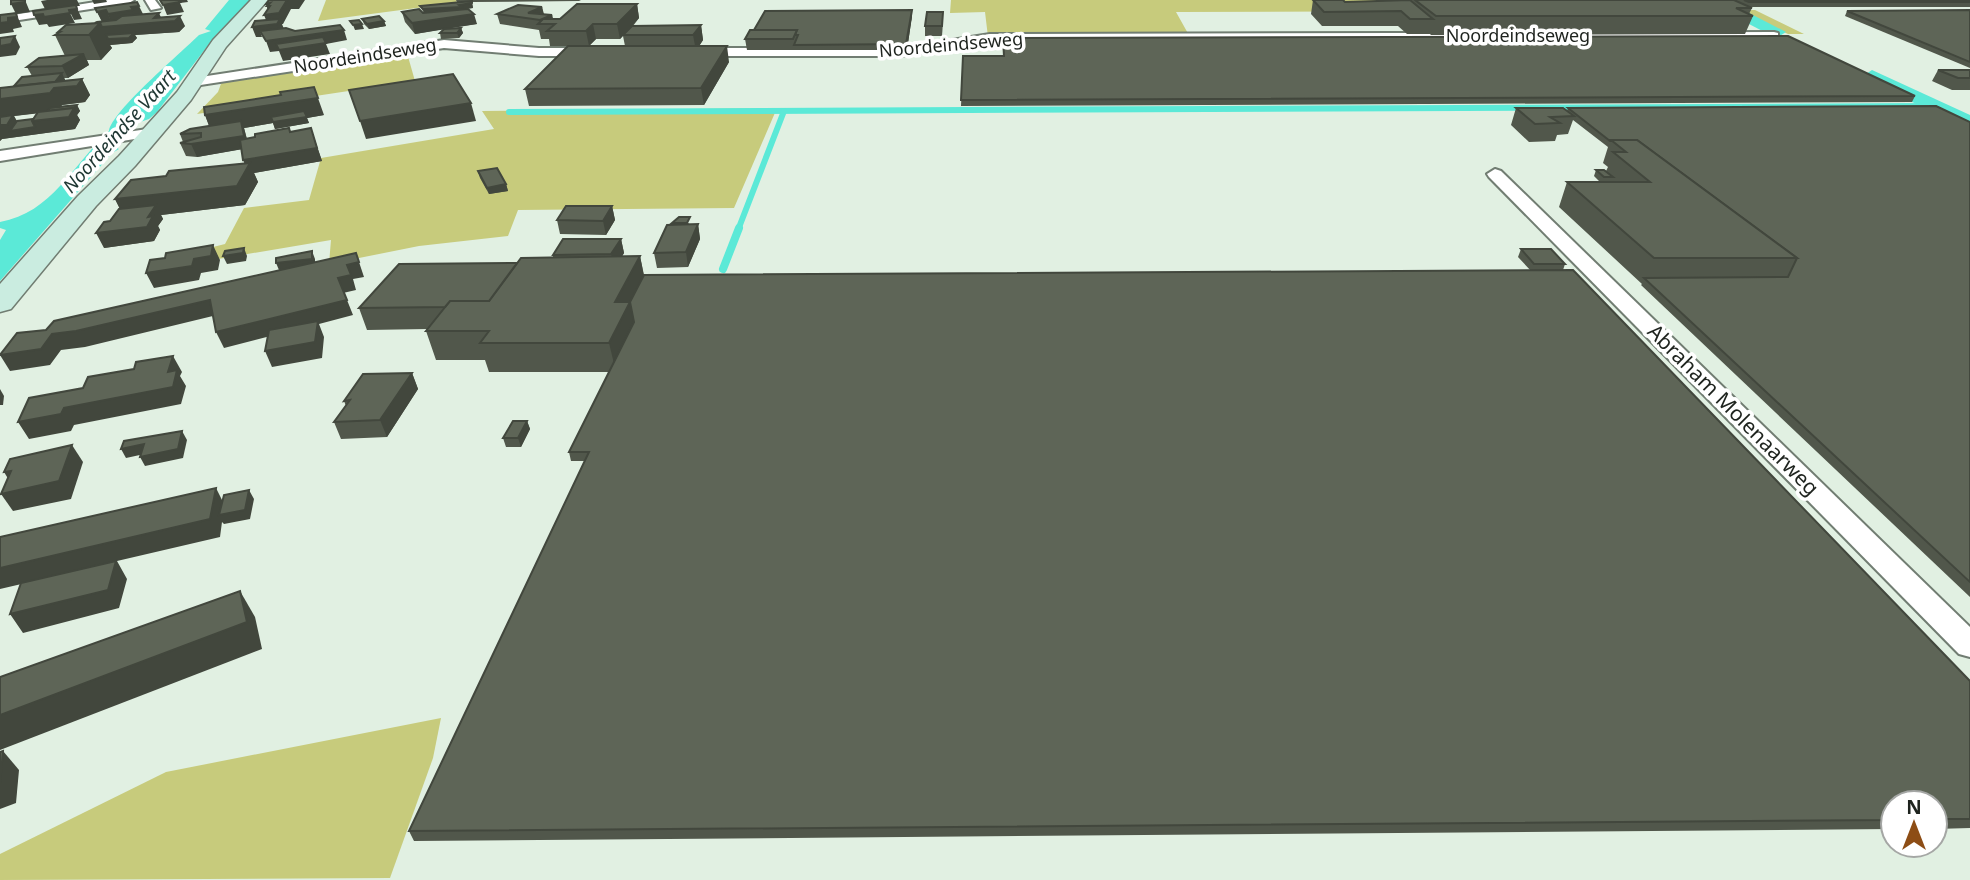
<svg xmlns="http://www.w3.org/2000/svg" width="1970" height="880" font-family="'Noto Sans',sans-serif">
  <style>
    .green { fill: #c7cb7c }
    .water { fill: #5be9d7 }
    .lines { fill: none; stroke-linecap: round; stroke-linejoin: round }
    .stream-far1 { stroke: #5be9d7; stroke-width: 6 }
    .stream { stroke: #5be9d7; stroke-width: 8 }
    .canal { fill: #5be9d7; fill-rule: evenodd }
    .street-casing { stroke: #717d72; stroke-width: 4 }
    .secondary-casing { stroke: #717d72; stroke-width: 3 }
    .street { fill: #fff; fill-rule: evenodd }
    .secondary { fill: #caece0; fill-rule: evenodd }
    .wall { fill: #51574b; fill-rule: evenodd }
    .shaded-wall { fill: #42473d }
    .building { fill: #5e6557; stroke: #42473d; stroke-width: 2 }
    .labels { text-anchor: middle; stroke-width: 7; stroke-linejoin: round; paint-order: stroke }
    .far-street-label { font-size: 18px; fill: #1e231e; stroke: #fff }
    .far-water-label { font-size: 19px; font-style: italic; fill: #1e3632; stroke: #fff }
    .street-label { font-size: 21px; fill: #1e231e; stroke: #fff }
  </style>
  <rect width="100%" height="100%" fill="#e1f0e2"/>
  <g class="green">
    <polygon points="326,0 459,0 454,3 318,21"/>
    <polygon points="951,0 1717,0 1738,10 1755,10 1804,34 1788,34 1738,10 1176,12 1190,37 988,37 985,12 950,13"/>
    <polygon points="407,53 415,81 197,114 218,92 222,81"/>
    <polygon points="777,108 734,208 518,210 508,236 419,246 329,264 331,240 212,260 213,247 225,244 244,208 309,200 321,158 494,129 482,111"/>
    <polygon points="441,718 433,758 390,878 0,880 0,854 166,772"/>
  </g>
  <path class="water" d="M229,0H250L216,35L157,112L149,119L128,126L110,144L119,149L112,153L0,281V240L6,230L0,228V222C52,213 73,164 109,131C112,111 181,53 199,35L211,31L205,29Z"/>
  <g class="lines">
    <g class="stream-far1">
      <polyline points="509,112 1934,106"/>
      <polyline points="738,230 784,111"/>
    </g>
    <polyline class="stream" points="723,269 739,228"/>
    <g class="canal">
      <polygon points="1703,0 1724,0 1786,32 1778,37 1772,36"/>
      <polygon points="1872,70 1970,115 1970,129 1865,80 1863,76"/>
    </g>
    <g class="street-casing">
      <g id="street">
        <polygon points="108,0 134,0 129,3 0,23 0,17"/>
        <polygon points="145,0 155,0 161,8 151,10"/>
        <polygon points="1774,32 1778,33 1778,39 990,42 900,56 695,56 689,52 695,48 900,48 990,34"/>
        <polygon points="444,40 539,48 595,48 601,52 595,56 539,56 444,48 194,86 187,82 194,78"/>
        <polygon points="154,128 161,132 159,135 0,161 0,151"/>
        <polygon points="1495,169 1501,171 1970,627 1970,657 1959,654 1489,177 1487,174"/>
      </g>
    </g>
    <g class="secondary-casing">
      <polygon id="secondary" points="251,0 268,0 226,47 191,100 135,166 96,206 11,309 0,312 0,284 78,196 119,156 177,92 213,40"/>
    </g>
    <use href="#street" class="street"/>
    <use href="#secondary" class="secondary"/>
  </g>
  <g class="wall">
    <polygon points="456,0 581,0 579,1 472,2 473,8 463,9 477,24 448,28 461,28 463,33 459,38 441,39 440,33 444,29 415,34 405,22 402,12 424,13 420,6 462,2 457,2"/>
    <polygon points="1313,0 1345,2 1406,0 1970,0 1970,7 1750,7 1752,8 1749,14 1753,16 1745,34 1431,35 1430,34 1407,34 1398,26 1322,26 1311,14"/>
    <polygon points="637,4 639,18 633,26 701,25 703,40 699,46 729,62 704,105 529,106 525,89 625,46 623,36 620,39 596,39 589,46 550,46 549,39 541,39 539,30 500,24 497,14 542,7 544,14 552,15 553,19 560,19"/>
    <path d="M95,8L161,17L185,26L179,32L135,35L137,38L132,43L110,45L112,48L101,60H87L89,65L68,78H64L65,80L82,79L90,95L85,102L62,105L61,106L77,105L80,111L77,115L80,120L75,129L2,139L0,141V88L14,86L32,76L27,67L65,56L55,35L58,33V32L102,21ZM37,113L33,119L17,121L14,116Z"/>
    <polygon points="1970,10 1970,68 1845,16 1847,11"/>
    <polygon points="912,16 907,50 747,50 745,39"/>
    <polygon points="362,19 384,21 386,26 369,29 364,24"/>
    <polygon points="943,22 942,36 925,36 925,26"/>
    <polygon points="963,56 1915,96 1912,102 961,106"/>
    <polygon points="1938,70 1970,70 1970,90 1952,90 1932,81"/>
    <polygon points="1516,108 1567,111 1568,108 1970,122 1970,597 1641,285 1642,284 1559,207 1567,182 1600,182 1594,176 1596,170 1606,171 1608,167 1603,163 1608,147 1573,120 1568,134 1557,135 1555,141 1529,142 1511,125"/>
    <polygon points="205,115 324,115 307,118 309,123 275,129 273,123 244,128 247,139 291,132 315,141 322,161 254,173 258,182 245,205 161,215 163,219 158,226 160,230 154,241 104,248 110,221 120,209 115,199 166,176 245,164 242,149 197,157 186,156 180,143 183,142 180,134 209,126"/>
    <polygon points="478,171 506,184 508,191 489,194 480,178"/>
    <polygon points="612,206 615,220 606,235 560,234 557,220"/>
    <polygon points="679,217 691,225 698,224 700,239 688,267 657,268 654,253 672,223"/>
    <polygon points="621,239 624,253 622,256 640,256 644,275 1531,271 1518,257 1521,249 1565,264 1563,270 1970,681 1970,828 1935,829 1935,803 1893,803 1893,829 414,841 409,831 585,461 571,461 569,452 609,372 489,372 485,360 436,360 426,331 427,329 367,330 359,308 517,263 553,257 553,255"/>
    <polygon points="412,373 418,389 387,437 341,439 334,422 346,406 344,401"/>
    <polygon points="527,421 530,429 521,447 506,447 503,438"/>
  </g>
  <g class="shaded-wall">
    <polygon points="25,0 30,12 16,14 11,4"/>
    <polygon points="47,0 77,0 80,6 76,6 82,19 74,20 69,10 46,11 41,1"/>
    <polygon points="92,0 106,0 107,2 94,4"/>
    <polygon points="169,0 187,0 188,2 180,3 184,12 167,15 163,5"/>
    <polygon points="287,0 305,0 299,9 291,9 283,24 282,24 284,29 260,31 262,37 256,37 252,27 268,25 264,15 269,14 266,4"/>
    <polygon points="472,3 473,8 425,15 423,9"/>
    <polygon points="637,4 639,18 620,39 617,24"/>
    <polygon points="139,6 144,16 112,24 108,14 131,7"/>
    <polygon points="542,7 544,17 528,13"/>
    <polygon points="106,10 111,21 102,22 97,12"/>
    <polygon points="912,10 912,16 907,50 906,44"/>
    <polygon points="16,13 22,27 13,29 14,32 0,34 0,23"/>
    <polygon points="70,13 75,23 49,27 47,24 39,25 34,15"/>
    <polygon points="159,13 163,22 180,16 185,26 179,32 135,35 137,38 132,43 110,45 112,48 101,60 89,35 100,23 154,18"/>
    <polygon points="474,14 477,24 415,34 412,23"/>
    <polygon points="552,15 554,24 541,24 540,20"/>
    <polygon points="384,21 386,26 369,29 367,24"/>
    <polygon points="362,24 364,29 355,30 353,25"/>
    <polygon points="593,24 596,39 589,46 586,31"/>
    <polygon points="701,25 703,40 696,51 693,35"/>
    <polygon points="461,28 463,33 459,38 457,33"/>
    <polygon points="344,30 347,40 326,44 330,54 283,61 279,51 270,52 266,41"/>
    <polygon points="15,36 20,47 16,55 0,57 0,46"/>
    <polygon points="727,46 729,62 704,105 701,88"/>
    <polygon points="84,54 89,65 68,78 62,66"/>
    <polygon points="62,73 67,84 82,79 90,95 85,102 62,105 59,111 14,116 20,128 32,121 77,105 80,111 77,115 80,120 75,129 2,139 0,141 0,99"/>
    <polygon points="314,87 324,115 307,118 309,123 275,129 273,123 244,128 249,148 197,157 191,144 212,133 205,115"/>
    <polygon points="471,103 476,121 366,139 360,121"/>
    <polygon points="311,128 322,161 254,173 258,182 245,205 161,215 163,219 158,226 160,230 154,241 104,248 96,233 125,219 115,199 247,169 243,160"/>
    <polygon points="506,184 508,191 489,194 487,188"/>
    <polygon points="612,206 615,220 606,235 603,221"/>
    <polygon points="698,224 700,239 688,267 686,252"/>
    <polygon points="621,239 624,253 615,269 611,254"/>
    <polygon points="213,245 220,260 218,270 201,273 199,280 154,288 146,273 194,259"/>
    <polygon points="244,248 247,256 246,261 227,264 223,256"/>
    <polygon points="312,251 315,259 315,266 279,270 276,263"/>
    <polygon points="640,256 645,282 636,330 616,372 609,343 615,302"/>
    <polygon points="359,262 364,277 353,279 356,290 343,293 338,278 347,265"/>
    <polygon points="210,300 217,315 85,347 61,350 50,365 10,371 0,355 52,334"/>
    <polygon points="347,300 353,315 319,324 324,337 322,358 272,367 265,351 317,324 224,348 216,332"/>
    <polygon points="173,356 182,372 180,376 186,386 181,404 74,425 71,431 29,439 18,422 64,408 168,372"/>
    <polygon points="412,373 418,389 387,437 380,420"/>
    <polygon points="0,389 4,396 3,405 0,405"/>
    <polygon points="527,421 530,429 521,447 518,438"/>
    <polygon points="182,431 187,440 183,458 145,466 140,457"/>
    <polygon points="144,444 149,453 126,458 121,449"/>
    <polygon points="72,445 83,462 71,499 13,511 1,494"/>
    <polygon points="11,471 15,490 4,472"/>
    <polygon points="216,488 225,506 249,490 254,499 250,519 224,524 222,522 220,537 117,561 127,579 119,608 23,633 10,614 116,562 0,589 0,568"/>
    <polygon points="240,591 255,617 262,649 0,750 0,715"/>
    <polygon points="3,751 19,770 16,803 0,809 0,784"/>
  </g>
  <g class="building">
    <polygon points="11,0 25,0 25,2 11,4"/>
    <polygon points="160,0 178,0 180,2 163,5"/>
    <polygon points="269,0 287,0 279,13 264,15 270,6 267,6 270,3 266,4"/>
    <polygon points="1313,0 1343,0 1345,2 1410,0 1433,19 1410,19 1401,11 1324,12"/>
    <polygon points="1415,0 1734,0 1752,8 1736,8 1753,16 1436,16"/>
    <polygon points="1744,0 1970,0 1970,2 1749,2"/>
    <polygon points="472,1 472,3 459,5 462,7 423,9 420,6"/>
    <polygon points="137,2 139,6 131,7 133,10 108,14 106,10 97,12 95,8"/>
    <polygon points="577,4 637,4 617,24 593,24 586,31 547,31 555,24 538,24 543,19 560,19"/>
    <polygon points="76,5 77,9 69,10 70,13 44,17 43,14 34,15 33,11"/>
    <polygon points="518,5 542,7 528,13 552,15 540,20 497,14"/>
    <polygon points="419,9 423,13 468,9 474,14 412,23 402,12"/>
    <polygon points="912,10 906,44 794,45 798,35 795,35 797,30 754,30 765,11"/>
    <polygon points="1970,10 1970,62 1847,11"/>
    <polygon points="927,12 943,12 942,26 925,26"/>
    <polygon points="16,13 17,17 8,18 8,22 0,23 0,15"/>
    <polygon points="159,13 154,18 180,16 175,21 102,27 100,23 95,23 97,22 116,20 122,16"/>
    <polygon points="379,16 384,21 367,24 362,19"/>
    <polygon points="280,19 277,24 252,27 255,21"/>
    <polygon points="359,20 362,24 353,25 350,21"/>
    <polygon points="100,23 89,35 55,35 60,32 58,32 66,25"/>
    <polygon points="340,25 344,30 266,41 260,31 286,28 295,31"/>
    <polygon points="701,25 693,35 623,35 632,26"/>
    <polygon points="461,28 457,33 440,33 444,29"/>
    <polygon points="750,30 797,30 793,39 745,39"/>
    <polygon points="134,33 129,38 108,39 106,35"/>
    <polygon points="15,36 11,44 0,46 0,38"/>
    <polygon points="1788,36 1915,96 961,100 963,56 1004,56 1003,38"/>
    <polygon points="323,37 326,43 279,50 276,44"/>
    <polygon points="568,46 727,46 701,88 525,89"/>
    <polygon points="84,54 62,66 27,67 39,58"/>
    <polygon points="1938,70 1970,70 1970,78 1958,78"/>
    <polygon points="62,73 55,82 14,86 22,77"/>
    <polygon points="453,74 471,103 360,121 349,90"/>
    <polygon points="82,79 77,86 54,88 50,93 0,99 0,88"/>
    <polygon points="314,87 318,98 205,115 204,107 281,95 280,92"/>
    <polygon points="77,105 73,110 74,108 47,111 50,108"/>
    <polygon points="1936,106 1970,122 1970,582 1644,278 1788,277 1797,258 1637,140 1610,141 1568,108"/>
    <polygon points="74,108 69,117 32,121 38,112"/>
    <polygon points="1516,108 1563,108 1574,116 1550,117 1560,123 1535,124"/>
    <polygon points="304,111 307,117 273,122 271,117"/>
    <polygon points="13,115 7,125 0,125 0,117"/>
    <polygon points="33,119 32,121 35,127 10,131 17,121"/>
    <polygon points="241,121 244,136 191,144 180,143 201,137 201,133 180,134 190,129"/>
    <polygon points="289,128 290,132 311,128 317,148 243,160 240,140 255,137 255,134"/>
    <polygon points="1611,140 1637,140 1797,258 1654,258 1567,182 1650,182 1613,152 1626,152"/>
    <polygon points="250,163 237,186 115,199 131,180 166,176 169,171"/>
    <polygon points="497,168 506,184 487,188 478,171"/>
    <polygon points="1596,170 1604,170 1613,177 1604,177"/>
    <polygon points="156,205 148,217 153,216 147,227 96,233 104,222 110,221 119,209"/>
    <polygon points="566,206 612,206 603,221 557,220"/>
    <polygon points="679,217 690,217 687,223 672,223"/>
    <polygon points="698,224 686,252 654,253 667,225"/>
    <polygon points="563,239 621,239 611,254 553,255"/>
    <polygon points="213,245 211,256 194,259 192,266 146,273 150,260 165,258 166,253"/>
    <polygon points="244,248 243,253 223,256 225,251"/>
    <polygon points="1521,249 1551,249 1565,264 1534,264"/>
    <polygon points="312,251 312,259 276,263 276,258"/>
    <polygon points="356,253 359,262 347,265 351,275 338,278 347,300 216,332 210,300 76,331 52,334 41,349 0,355 17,333 46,330 54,321"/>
    <polygon points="640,256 615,302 630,302 609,343 480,343 489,331 426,331 450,301 489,301 521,258"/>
    <polygon points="517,263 489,301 450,301 445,307 359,308 399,264"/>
    <polygon points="1573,270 1970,681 1970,819 1935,819 1935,803 1893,803 1893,820 409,831 589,452 569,452 634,322 630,302 644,275"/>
    <polygon points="318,321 315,342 265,351 269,330"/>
    <polygon points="173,356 168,372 177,370 173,387 64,408 61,414 18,422 29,398 83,388 88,377 134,369 136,362"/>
    <polygon points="412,373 380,420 334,422 350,400 344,401 363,374"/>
    <polygon points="513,421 527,421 518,438 503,438"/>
    <polygon points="182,431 178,449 140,457 144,444 121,449 124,441"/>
    <polygon points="72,445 59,481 1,494 11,471 4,472 10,459"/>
    <polygon points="216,488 210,519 0,568 0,537"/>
    <polygon points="249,490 245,510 219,515 224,495"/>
    <polygon points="116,561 108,590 10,614 21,583"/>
    <polygon points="240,591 247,622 0,715 0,677"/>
    <polygon points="3,751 0,784 0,752"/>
  </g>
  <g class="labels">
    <g class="far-street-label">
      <text x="1518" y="42">Noordeindseweg</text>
      <text transform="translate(951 45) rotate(-5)" y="6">Noordeindseweg</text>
      <text transform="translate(365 56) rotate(-9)" y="6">Noordeindseweg</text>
    </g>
    <g class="far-water-label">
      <text transform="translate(119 131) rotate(-48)" y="7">Noordeindse Vaart</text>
    </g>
    <g class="street-label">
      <text transform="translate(1733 410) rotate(45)" y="7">Abraham Molenaarweg</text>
    </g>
  </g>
  <g transform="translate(1914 824)"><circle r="33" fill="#ffffff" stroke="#a5a7a5" stroke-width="2"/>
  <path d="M0-5L12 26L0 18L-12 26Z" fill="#8d4d15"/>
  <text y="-10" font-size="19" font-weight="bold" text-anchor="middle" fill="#1e231e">N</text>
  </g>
</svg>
